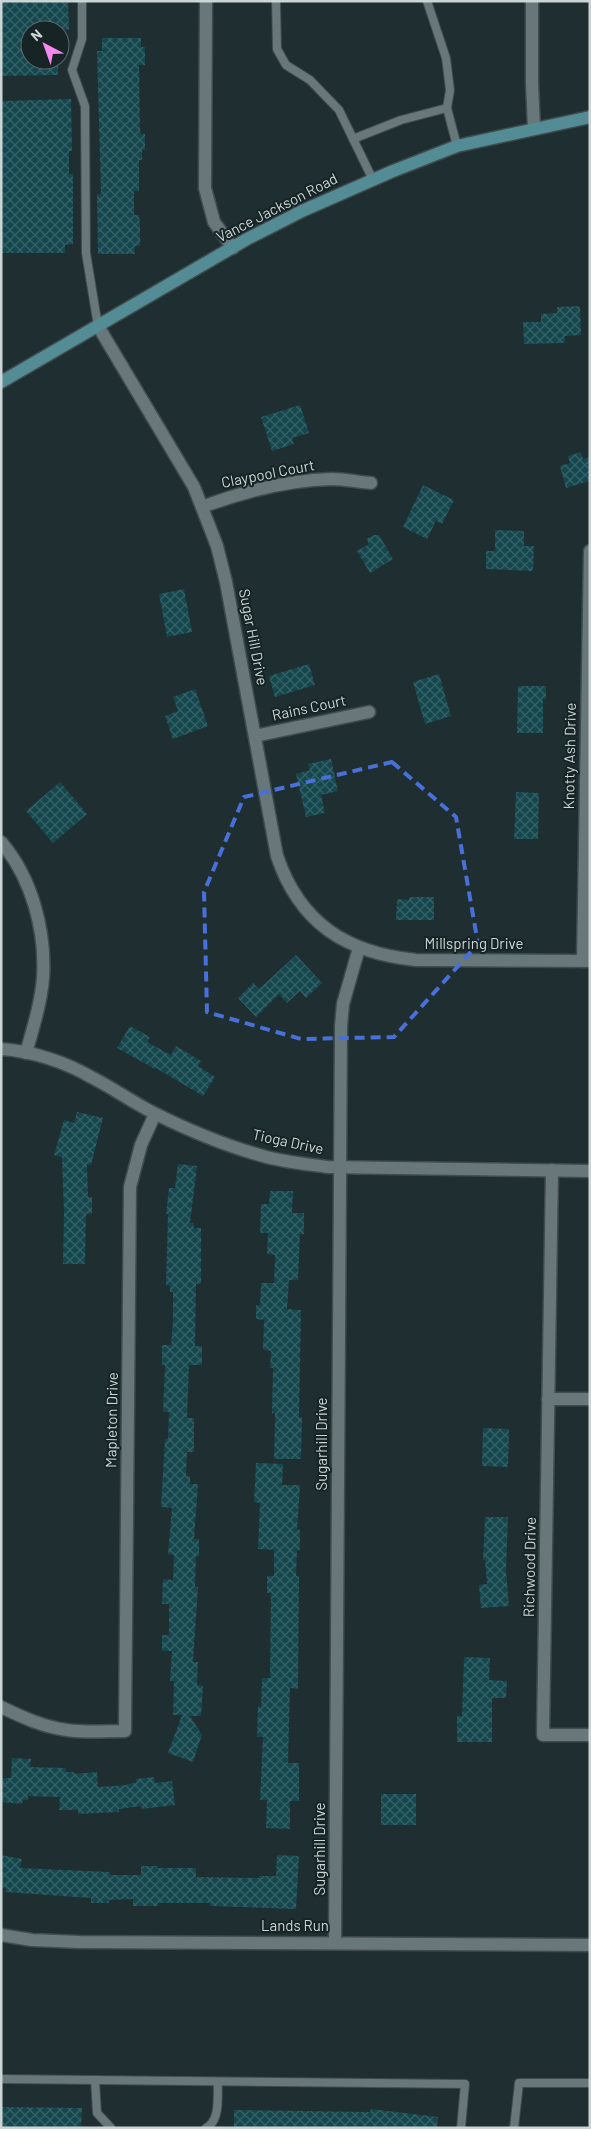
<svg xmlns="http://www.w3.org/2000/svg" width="591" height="2129" font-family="Barlow,sans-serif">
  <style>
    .building { fill: url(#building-cross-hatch) }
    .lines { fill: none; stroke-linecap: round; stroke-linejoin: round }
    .lane-casing { stroke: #3f4b4d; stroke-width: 10 }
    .street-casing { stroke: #3f4b4d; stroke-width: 15 }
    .secondary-casing { stroke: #3f4b4d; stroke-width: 15 }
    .lane { stroke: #67777a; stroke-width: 8 }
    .street { stroke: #67777a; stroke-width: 12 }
    .secondary { stroke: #538c94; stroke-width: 12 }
    .marked { fill: none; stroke: #4970d8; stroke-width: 4; stroke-dasharray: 10 6; stroke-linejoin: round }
    .labels { text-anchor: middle; stroke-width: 4; stroke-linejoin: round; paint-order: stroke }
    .street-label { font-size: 15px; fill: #ccd5d6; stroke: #162426 }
  </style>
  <defs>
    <pattern id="building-cross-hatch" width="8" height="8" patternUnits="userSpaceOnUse" patternTransform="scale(1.25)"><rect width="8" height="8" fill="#15474e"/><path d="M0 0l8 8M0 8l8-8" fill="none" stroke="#366167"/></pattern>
  </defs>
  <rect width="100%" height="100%" fill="#1f2e30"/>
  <g class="building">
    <polygon points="1,1 68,1 69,30 30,30 30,60 58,60 58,75 1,76"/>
    <polygon points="102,38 141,38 141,47 145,47 145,65 139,65 140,131 141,134 145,134 145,150 142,150 142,160 139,160 139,191 134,191 134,215 139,215 140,224 140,246 135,246 135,254 98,254 97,194 101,194 97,51 102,51"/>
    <polygon points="71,99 72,151 69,151 69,174 73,174 73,244 65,245 65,253 1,253 1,101"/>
    <polygon points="580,306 581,335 565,336 565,343 524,344 523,322 541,322 541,314 557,313 557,307"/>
    <polygon points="300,405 309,433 292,438 294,444 272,451 261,417"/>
    <polygon points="581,452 583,459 590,457 590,481 566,488 560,466 570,463 568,456"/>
    <polygon points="423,485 454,500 442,524 436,521 427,539 403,527"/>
    <polygon points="495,530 524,531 524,546 534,546 533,571 486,569 486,551 495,551"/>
    <polygon points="374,535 379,535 393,559 370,573 357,551 369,544 366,539"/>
    <polygon points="184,589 192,632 167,637 159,594"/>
    <polygon points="309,664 315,685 275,697 269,676"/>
    <polygon points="439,674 451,716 425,724 413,682"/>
    <polygon points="518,686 546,686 546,699 543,699 543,733 517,733"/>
    <polygon points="195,689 208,726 173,739 165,716 178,711 173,697"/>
    <polygon points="331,759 338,791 321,795 325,813 306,817 296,774 310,770 308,764"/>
    <polygon points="60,782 87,814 53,843 26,811"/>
    <polygon points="516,792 539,793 538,839 514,839"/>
    <polygon points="409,897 434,897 434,920 396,920 397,899 409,900"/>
    <polygon points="296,955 322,983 306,998 300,991 287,1003 279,994 256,1017 238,998 253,983 259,989"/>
    <polygon points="130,1026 150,1037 147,1042 171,1055 176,1046 201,1061 198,1066 215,1077 203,1096 156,1068 155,1069 117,1048"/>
    <polygon points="77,1112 103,1118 91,1165 87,1164 88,1197 92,1197 92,1214 86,1214 85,1264 63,1264 64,1214 62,1157 54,1155 64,1120 74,1123"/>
    <polygon points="178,1164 197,1166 190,1223 193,1223 194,1228 201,1228 201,1284 196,1284 195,1346 202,1346 202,1365 189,1365 187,1418 194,1418 194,1452 187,1452 186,1476 190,1476 190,1484 198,1484 194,1539 199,1539 199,1556 196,1556 195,1587 198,1587 193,1662 198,1662 197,1685 203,1686 201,1716 190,1716 202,1735 193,1762 168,1753 182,1715 173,1715 174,1681 170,1681 172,1651 162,1651 162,1635 169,1635 169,1604 162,1604 163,1579 173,1580 174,1555 168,1554 172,1508 161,1507 165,1439 168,1439 169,1412 163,1412 165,1365 162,1365 162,1345 171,1345 173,1321 173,1292 170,1292 170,1286 166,1285 168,1214 166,1214 169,1188 175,1188"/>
    <polygon points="270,1191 293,1191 292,1213 304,1213 304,1234 300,1234 298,1280 289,1280 287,1309 301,1310 299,1417 302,1418 301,1459 274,1459 275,1413 272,1413 273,1368 270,1368 271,1351 263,1350 264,1320 256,1319 256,1305 260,1305 261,1283 274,1283 275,1255 267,1254 268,1233 260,1233 261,1204 269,1204"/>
    <polygon points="483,1428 509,1429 508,1467 482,1466"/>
    <polygon points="256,1463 283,1464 282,1485 300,1485 297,1529 300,1530 300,1550 297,1550 296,1576 299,1576 298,1689 290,1688 288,1763 299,1763 299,1801 290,1801 290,1829 266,1828 267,1800 260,1800 263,1737 257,1737 258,1706 261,1707 262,1678 270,1678 271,1593 267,1593 267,1576 274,1576 274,1550 258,1549 260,1503 254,1502"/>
    <polygon points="485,1517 508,1517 506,1571 509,1606 481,1608 479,1585 487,1584 485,1560 483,1560"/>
    <polygon points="464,1657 490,1658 489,1680 507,1681 506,1698 492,1698 492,1742 457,1742 457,1716 462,1716"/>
    <polygon points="12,1758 31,1759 30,1767 66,1768 66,1772 74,1772 74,1774 97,1772 98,1787 127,1785 126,1784 136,1783 136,1779 154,1777 155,1783 172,1781 175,1805 142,1809 141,1806 119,1809 119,1812 78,1814 78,1810 59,1810 60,1797 28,1796 28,1800 23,1800 22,1804 1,1802 1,1778 11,1778"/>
    <rect x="381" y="1794" width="35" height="31"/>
    <polygon points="1,1855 22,1859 20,1868 110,1872 110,1875 141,1875 141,1866 157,1866 157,1868 196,1868 196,1877 259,1878 259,1876 276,1876 277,1855 299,1856 296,1909 210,1906 210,1903 158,1903 158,1906 133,1906 133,1899 109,1900 109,1903 91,1903 91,1898 5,1892 6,1888 1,1887"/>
    <polygon points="1,2107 82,2108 81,2128 1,2128"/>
    <polygon points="371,2109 438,2117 437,2128 234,2128 234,2110 370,2112"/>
  </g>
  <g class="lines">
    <g class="lane-casing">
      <g id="lane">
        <polyline points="82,1 82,39 72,70 85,106 86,253 98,326"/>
        <polyline points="276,1 277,49 286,65 310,80 339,110 373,180"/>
        <polyline points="427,1 446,58 450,90 447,108 457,146"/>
        <polyline points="353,139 401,120 447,108"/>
        <polyline points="1,2079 465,2084 461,2128"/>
        <polyline points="95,2080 97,2113 111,2128"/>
        <path d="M206,2128C221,2120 217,2096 218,2082"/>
        <polyline points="514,2128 519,2083 590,2083"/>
      </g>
    </g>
    <g class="street-casing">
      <g id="street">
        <polyline points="206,1 205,188 214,222 233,248"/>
        <polyline points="532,1 532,83 534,128"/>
        <path d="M98,326L194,487L217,546L226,582L277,856C300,924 347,953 416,960L590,961"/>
        <path d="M202,507C242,492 290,480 332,479C345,479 358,482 371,483"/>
        <polyline points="255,736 369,712"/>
        <path d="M1,842C32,878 46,931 43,978C41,1003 33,1028 26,1053"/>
        <polyline points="583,961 590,551"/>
        <path d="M1,1049C32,1051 65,1062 91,1077C113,1088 132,1102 154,1113C188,1130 226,1146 263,1156C284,1162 306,1164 327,1167L590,1171"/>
        <polyline points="552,1170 543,1735 590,1735"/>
        <polyline points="548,1399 590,1399"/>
        <path d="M1,1707C22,1717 43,1727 67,1730C86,1733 105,1731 125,1731L130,1187L141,1145L155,1114"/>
        <polyline points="1,1935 32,1940 79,1942 590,1945"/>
        <polyline points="335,1943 341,1026 343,1004 359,948"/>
      </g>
    </g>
    <g class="secondary-casing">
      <polyline id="secondary" points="1,382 247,239 302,211 393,171 457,146 590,117"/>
    </g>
    <use href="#lane" class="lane"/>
    <use href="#street" class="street"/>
    <use href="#secondary" class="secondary"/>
  </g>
  <path class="marked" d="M392,762L456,817L478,944L394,1037L301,1039L207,1012L204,892L244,797Z"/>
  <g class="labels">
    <g class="street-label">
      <text transform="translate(277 208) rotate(-27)" y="5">Vance Jackson Road</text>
      <text transform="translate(268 474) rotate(-11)" y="5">Claypool Court</text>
      <text transform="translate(253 637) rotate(79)" y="5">Sugar Hill Drive</text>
      <text transform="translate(309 708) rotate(-12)" y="5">Rains Court</text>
      <text transform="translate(570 756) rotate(-89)" y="5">Knotty Ash Drive</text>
      <text x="474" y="949">Millspring Drive</text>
      <text transform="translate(288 1142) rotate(12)" y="5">Tioga Drive</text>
      <text transform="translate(112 1420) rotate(-89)" y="5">Mapleton Drive</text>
      <text transform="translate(322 1444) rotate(-90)" y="5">Sugarhill Drive</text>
      <text transform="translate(530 1567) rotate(-89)" y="5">Richwood Drive</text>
      <text transform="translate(320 1849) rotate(-90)" y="5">Sugarhill Drive</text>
      <text x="295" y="1931">Lands Run</text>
    </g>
  </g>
  <rect width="591" height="2129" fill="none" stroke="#ccd5d6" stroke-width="5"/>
  <g transform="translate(45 45) rotate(319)"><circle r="24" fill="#162426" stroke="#5f6b6c"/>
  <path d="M0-4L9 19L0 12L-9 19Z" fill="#f689ee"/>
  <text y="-8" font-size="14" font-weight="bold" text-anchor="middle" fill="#ccd5d6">N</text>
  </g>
</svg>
